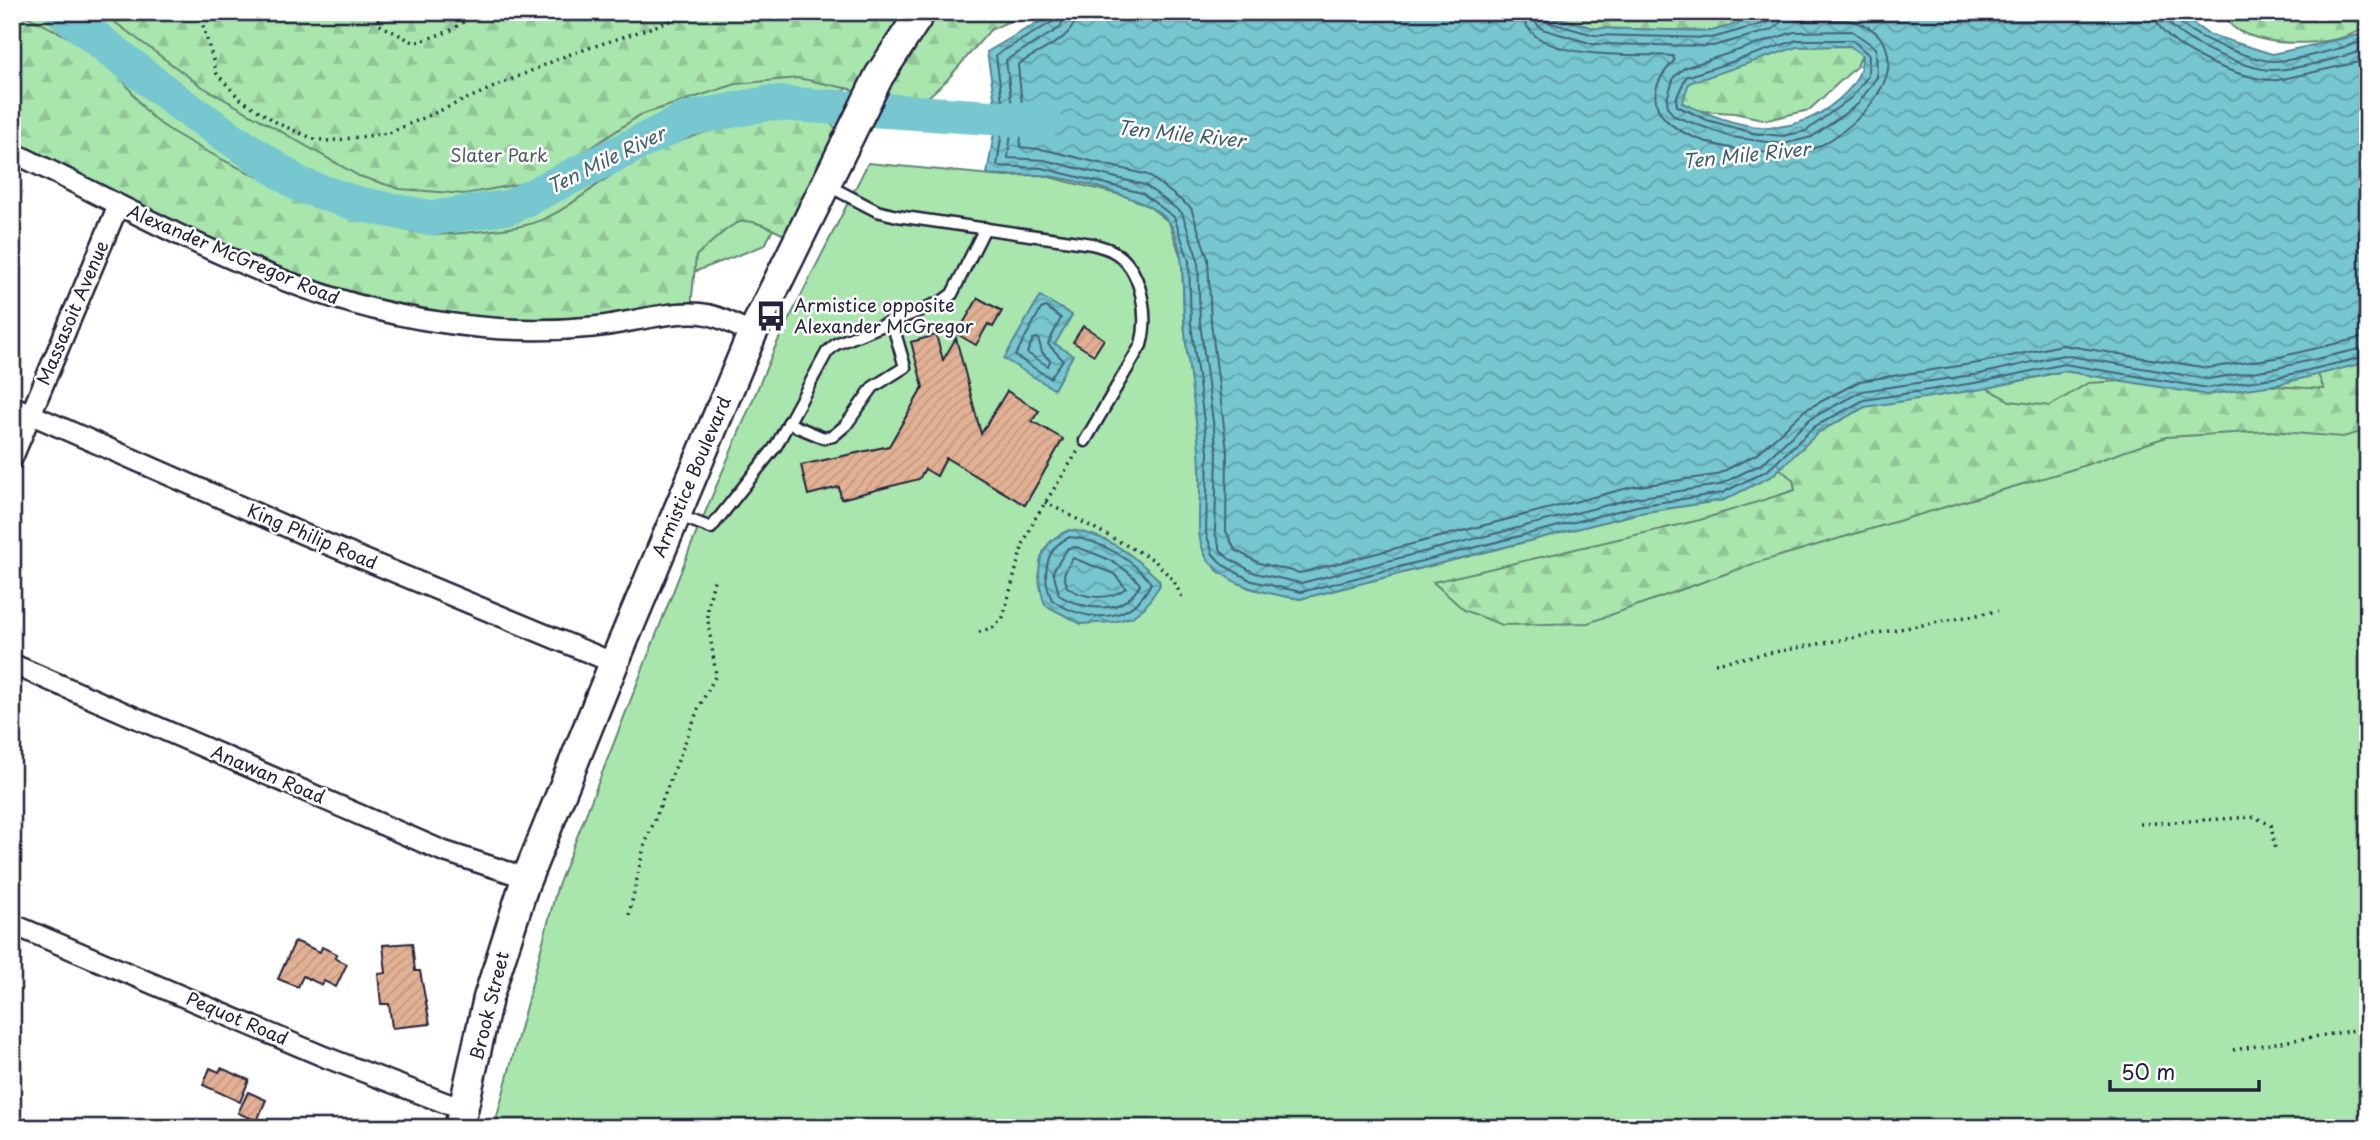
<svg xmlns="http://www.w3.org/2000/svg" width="2380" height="1140" font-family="'Playpen Sans',sans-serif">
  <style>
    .green { fill: #a8e6ae; stroke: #658474; stroke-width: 2 }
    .forest { fill: url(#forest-firs); stroke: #658474; stroke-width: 2 }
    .water { fill: url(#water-waves); stroke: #558594; stroke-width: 2; fill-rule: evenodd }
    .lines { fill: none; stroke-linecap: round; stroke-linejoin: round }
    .shore { stroke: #446477; stroke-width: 2 }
    .river { stroke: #77c7d0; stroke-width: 35 }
    .building { fill: url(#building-hatch); stroke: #22223b; stroke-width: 2 }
    .service-casing { stroke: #22223b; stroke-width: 15 }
    .minor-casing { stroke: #22223b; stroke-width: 24 }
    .secondary-casing { stroke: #22223b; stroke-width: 33 }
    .path { stroke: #22223b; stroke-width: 3.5; stroke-dasharray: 2 5; stroke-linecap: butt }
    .service { stroke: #fff; stroke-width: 10 }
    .minor { stroke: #fff; stroke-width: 19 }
    .secondary { stroke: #fff; stroke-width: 28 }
    .labels { text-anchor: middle; stroke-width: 5; stroke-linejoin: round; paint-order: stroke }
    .park-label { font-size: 18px; fill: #4a5d5e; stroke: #fff }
    .street-label { font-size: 18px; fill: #22223b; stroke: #fff }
    .poi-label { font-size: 18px; fill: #22223b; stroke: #fff; text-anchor: start }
    .water-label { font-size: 19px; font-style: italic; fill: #405c6f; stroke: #fff }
  </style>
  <defs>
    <pattern id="forest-firs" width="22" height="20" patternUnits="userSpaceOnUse" patternTransform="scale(1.75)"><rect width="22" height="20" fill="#a8e6ae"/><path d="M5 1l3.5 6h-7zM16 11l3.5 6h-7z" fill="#90c597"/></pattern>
    <pattern id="water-waves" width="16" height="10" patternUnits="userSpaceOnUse" patternTransform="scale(1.75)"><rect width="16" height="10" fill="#77c7d0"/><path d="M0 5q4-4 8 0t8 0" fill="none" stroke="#61a1aa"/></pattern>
    <pattern id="building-hatch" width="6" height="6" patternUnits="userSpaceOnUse" patternTransform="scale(1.75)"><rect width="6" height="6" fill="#e2b194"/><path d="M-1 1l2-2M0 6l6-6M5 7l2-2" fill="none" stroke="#c29880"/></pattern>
  </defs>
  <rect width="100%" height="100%" fill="#fff"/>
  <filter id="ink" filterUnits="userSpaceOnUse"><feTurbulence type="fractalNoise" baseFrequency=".0143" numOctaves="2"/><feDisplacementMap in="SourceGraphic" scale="14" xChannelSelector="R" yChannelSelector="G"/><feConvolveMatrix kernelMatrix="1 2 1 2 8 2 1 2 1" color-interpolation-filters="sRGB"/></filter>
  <g filter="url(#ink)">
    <g class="green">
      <polygon points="12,12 885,12 765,245 631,296 240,222"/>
      <polygon points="868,163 1002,176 1041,175 1141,200 1169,222 1182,261 1184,324 1201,453 1199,534 1207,559 1218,571 1249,588 1300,599 1639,513 1724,500 1819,432 1983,389 2064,371 2207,395 2368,362 2368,1128 494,1128 557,888 691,546 776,345"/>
    </g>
    <g class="forest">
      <path d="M12,12H19C46,27 85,43 107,62C127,79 137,108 162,125C218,163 385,241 451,234C476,231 516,230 539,221C576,206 603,176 638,159C678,139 783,101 826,121C833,124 840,132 847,137L794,240C737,211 743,215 696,256L691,307L607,326L389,313L12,160Z"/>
      <polygon points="101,12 1029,12 990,30 947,80 919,105 887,111 867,102 850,89 798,78 736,84 640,115 564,166 519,184 465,194 400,189 359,176 201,86"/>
      <polygon points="1519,12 1881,12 1857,66 1809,110 1767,120 1734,113 1684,110"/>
      <path d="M2219,12H2368V26C2337,47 2272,48 2239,31C2231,27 2225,18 2219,12Z"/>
      <polygon points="2368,324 2368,430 2343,437 2269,431 2166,437 2077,468 1756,563 1588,623 1502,625 1464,610 1433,582 1700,520 1795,490 1793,480 1747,440 1740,399 1974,381 2010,401 2050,406 2088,383 2159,379 2324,389 2312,360"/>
    </g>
    <g class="water">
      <path d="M1055,12H1539L1594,28L1712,31L1778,12H2176L2208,34L2272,54L2368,33V362L2280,384L2207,395L2064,371L1983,389L1865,407L1819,432L1772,476L1724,500L1639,513L1300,599C1270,594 1230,588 1209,561C1194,542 1200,512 1200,489C1202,430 1186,373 1184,315C1183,288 1185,243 1168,221C1150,198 1070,178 1040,175C1023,174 1005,176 987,174L997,116L987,52ZM1850,46L1862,55C1862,76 1853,87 1838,100C1787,144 1738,127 1682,103L1689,83L1797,47Z"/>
      <polygon points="1040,296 1072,315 1055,344 1073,355 1054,389 1004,359"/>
      <path d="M1069,530C1105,533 1134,555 1159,580L1160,585L1145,607L1132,617L1113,622L1081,624L1045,605C1035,575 1034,544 1069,530Z"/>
    </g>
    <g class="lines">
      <g class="shore">
        <polyline points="1057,12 1054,21 996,55 1004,116 997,166 1042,168 1142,193 1174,217 1189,261 1191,324 1208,452 1206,533 1213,554 1223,565 1252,581 1301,592 1637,506 1722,493 1768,470 1814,427 1864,400 1981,382 2064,364 2208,388 2279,377 2368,356"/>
        <polyline points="1066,12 1060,28 1006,60 1013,115 1008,158 1044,160 1145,185 1182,213 1198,260 1200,323 1217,452 1215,533 1221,551 1228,558 1255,573 1301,583 1635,498 1719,485 1763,463 1810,419 1862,391 1980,374 2063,355 2208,379 2277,368 2368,347"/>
        <path d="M1077,12C1075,42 1038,49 1018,65L1023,115L1020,147L1046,150L1148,175L1191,208L1208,259L1211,322L1227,451L1226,531L1235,550L1259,563L1300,573L1632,487L1716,475L1757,454L1805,410L1860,381L1978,363L2062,345L2208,368L2275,358L2368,336"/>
        <path d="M1523,12C1525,64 1638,53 1673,56L1674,61C1601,136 1764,164 1812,149C1832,142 1858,121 1871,104C1885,85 1894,67 1885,44C1866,12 1828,20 1796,21L1793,12"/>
        <polyline points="1534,12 1535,22 1542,29 1593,44 1713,46 1772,30 1780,23 1782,12"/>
        <polyline points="1542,12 1547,22 1594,35 1712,38 1769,22 1774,12"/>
        <path d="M2154,12C2155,47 2248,83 2278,80L2368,60"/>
        <path d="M2164,12C2166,38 2250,71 2273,70C2300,69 2341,58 2368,49"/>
        <path d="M2173,12C2175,32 2253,61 2272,61C2293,62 2346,47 2368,40"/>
        <polygon points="1852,31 1876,48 1877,77 1858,104 1812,137 1783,144 1731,137 1674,116 1668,108 1667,99 1674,77 1684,68 1794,32"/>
        <polygon points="1797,40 1852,40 1869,55 1868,76 1852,97 1806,131 1783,136 1753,133 1707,120 1677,106 1676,99 1686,77"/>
        <polygon points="1046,307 1061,318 1048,344 1063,360 1050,378 1015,356 1041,309"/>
        <polygon points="1038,338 1042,352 1050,361 1048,366 1027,353 1033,339"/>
        <path d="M1070,537C1100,540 1134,560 1151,583C1131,625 1086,623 1052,600C1042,578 1043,548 1070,537Z"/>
        <path d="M1076,547C1100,555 1124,564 1140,584C1125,616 1083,611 1059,595L1053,571L1068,548Z"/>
        <path d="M1073,558L1114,574L1126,588C1109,601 1084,599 1067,587L1064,574Z"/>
      </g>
      <polyline class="river" points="63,12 179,103 300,185 358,204 432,218 510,207 687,119 770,103 1045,121"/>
    </g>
    <g class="building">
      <polygon points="978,298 1002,311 993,327 988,324 976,345 957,334"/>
      <polygon points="1083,326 1104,339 1094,355 1073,342"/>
      <polygon points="936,335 943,360 956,338 981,434 1007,391 1039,411 1032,421 1063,439 1025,505 946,458 937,476 925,469 919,479 841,499 839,487 808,495 801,465 889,446 923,387 911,342"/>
      <polygon points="295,941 320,952 322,947 337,954 335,958 347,964 336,987 324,981 322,985 303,976 298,987 278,979"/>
      <polygon points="412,943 415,971 420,971 430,1024 392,1028 389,1004 381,1004 378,974 386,973 383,945"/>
      <polygon points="210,1068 219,1072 221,1068 249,1080 240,1102 203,1085"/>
      <polygon points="248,1092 266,1100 257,1121 238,1113"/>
    </g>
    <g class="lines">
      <g class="service-casing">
        <g id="service">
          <path d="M829,186L877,211L897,216L1092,244C1099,246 1108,248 1114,252C1142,268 1149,316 1141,345L1085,441"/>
          <polyline points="788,423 824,438 833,436 846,425 873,387 905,367 891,319"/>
          <polyline points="680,516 711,528 776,446 827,352 836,344 941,302 952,294 985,228"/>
        </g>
      </g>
      <g class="minor-casing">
        <g id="minor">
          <path d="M12,152C150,218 287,301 439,322C490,330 543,332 593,327C624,324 664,312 693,313C715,313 734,324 752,334"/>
          <polyline points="12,406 303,534 614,663"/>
          <polyline points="12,459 118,206"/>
          <polyline points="12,664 443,851 527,878"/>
          <polyline points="12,924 325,1057 464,1110"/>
        </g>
      </g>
      <g class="secondary-casing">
        <polyline id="secondary" points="459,1128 488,998 524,885 614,663 752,334 879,76 921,12"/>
      </g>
      <g class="path">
        <polyline points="199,12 217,74 239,98 279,124 314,139 329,141 389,133 565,56 698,12"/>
        <polyline points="377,12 378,24 415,43 450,31 478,12"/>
        <polyline points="1045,502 1154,560 1173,580 1182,597"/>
        <polyline points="979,632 994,627 1003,617 1023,544 1036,517 1078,451"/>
        <polyline points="1715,663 1998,611"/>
        <polyline points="2140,824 2254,817 2271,825 2275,849"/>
        <polyline points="629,915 644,847 699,707 716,675 708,621 708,606 715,576"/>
        <polyline points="2233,1050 2368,1028"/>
      </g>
      <use href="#service" class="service"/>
      <use href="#minor" class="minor"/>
      <use href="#secondary" class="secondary"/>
    </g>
  </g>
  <defs>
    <g id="bus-bare" transform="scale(2.415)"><path d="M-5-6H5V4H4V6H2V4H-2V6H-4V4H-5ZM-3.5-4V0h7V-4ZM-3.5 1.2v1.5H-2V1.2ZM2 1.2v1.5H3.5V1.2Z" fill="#22223b" stroke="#fff" stroke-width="2.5" paint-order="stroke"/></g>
  </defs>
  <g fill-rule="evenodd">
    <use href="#bus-bare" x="771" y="316"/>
  </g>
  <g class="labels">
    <g class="park-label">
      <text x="499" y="162">Slater Park</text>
    </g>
    <g class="street-label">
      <text transform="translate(233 255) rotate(23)" y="6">Alexander McGregor Road</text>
      <text transform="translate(73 313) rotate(-67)" y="6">Massasoit Avenue</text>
      <text transform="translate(692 477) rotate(-67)" y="6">Armistice Boulevard</text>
      <text transform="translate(312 537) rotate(23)" y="6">King Philip Road</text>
      <text transform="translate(268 775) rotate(23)" y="6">Anawan Road</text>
      <text transform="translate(490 1006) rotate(-76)" y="6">Brook Street</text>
      <text transform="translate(237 1019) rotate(23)" y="6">Pequot Road</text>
    </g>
    <g class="poi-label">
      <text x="794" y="312">Armistice opposite<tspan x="794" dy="21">Alexander McGregor</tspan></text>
    </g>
    <g class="water-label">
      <text transform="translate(1181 134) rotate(6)" y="7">Ten Mile River</text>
      <text transform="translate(1746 155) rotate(-6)" y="7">Ten Mile River</text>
      <text transform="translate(606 160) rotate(-26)" y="7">Ten Mile River</text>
    </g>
  </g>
  <rect width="2380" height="1140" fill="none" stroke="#fff" stroke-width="42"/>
  <rect x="21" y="21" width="2338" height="1098" fill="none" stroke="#22223b" stroke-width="2.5" filter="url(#ink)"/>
  <path d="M2110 1080v10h149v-10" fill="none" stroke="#22223b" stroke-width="3.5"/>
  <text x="2121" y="1080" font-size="21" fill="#22223b" stroke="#ffffff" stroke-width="5" paint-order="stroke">50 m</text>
</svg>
